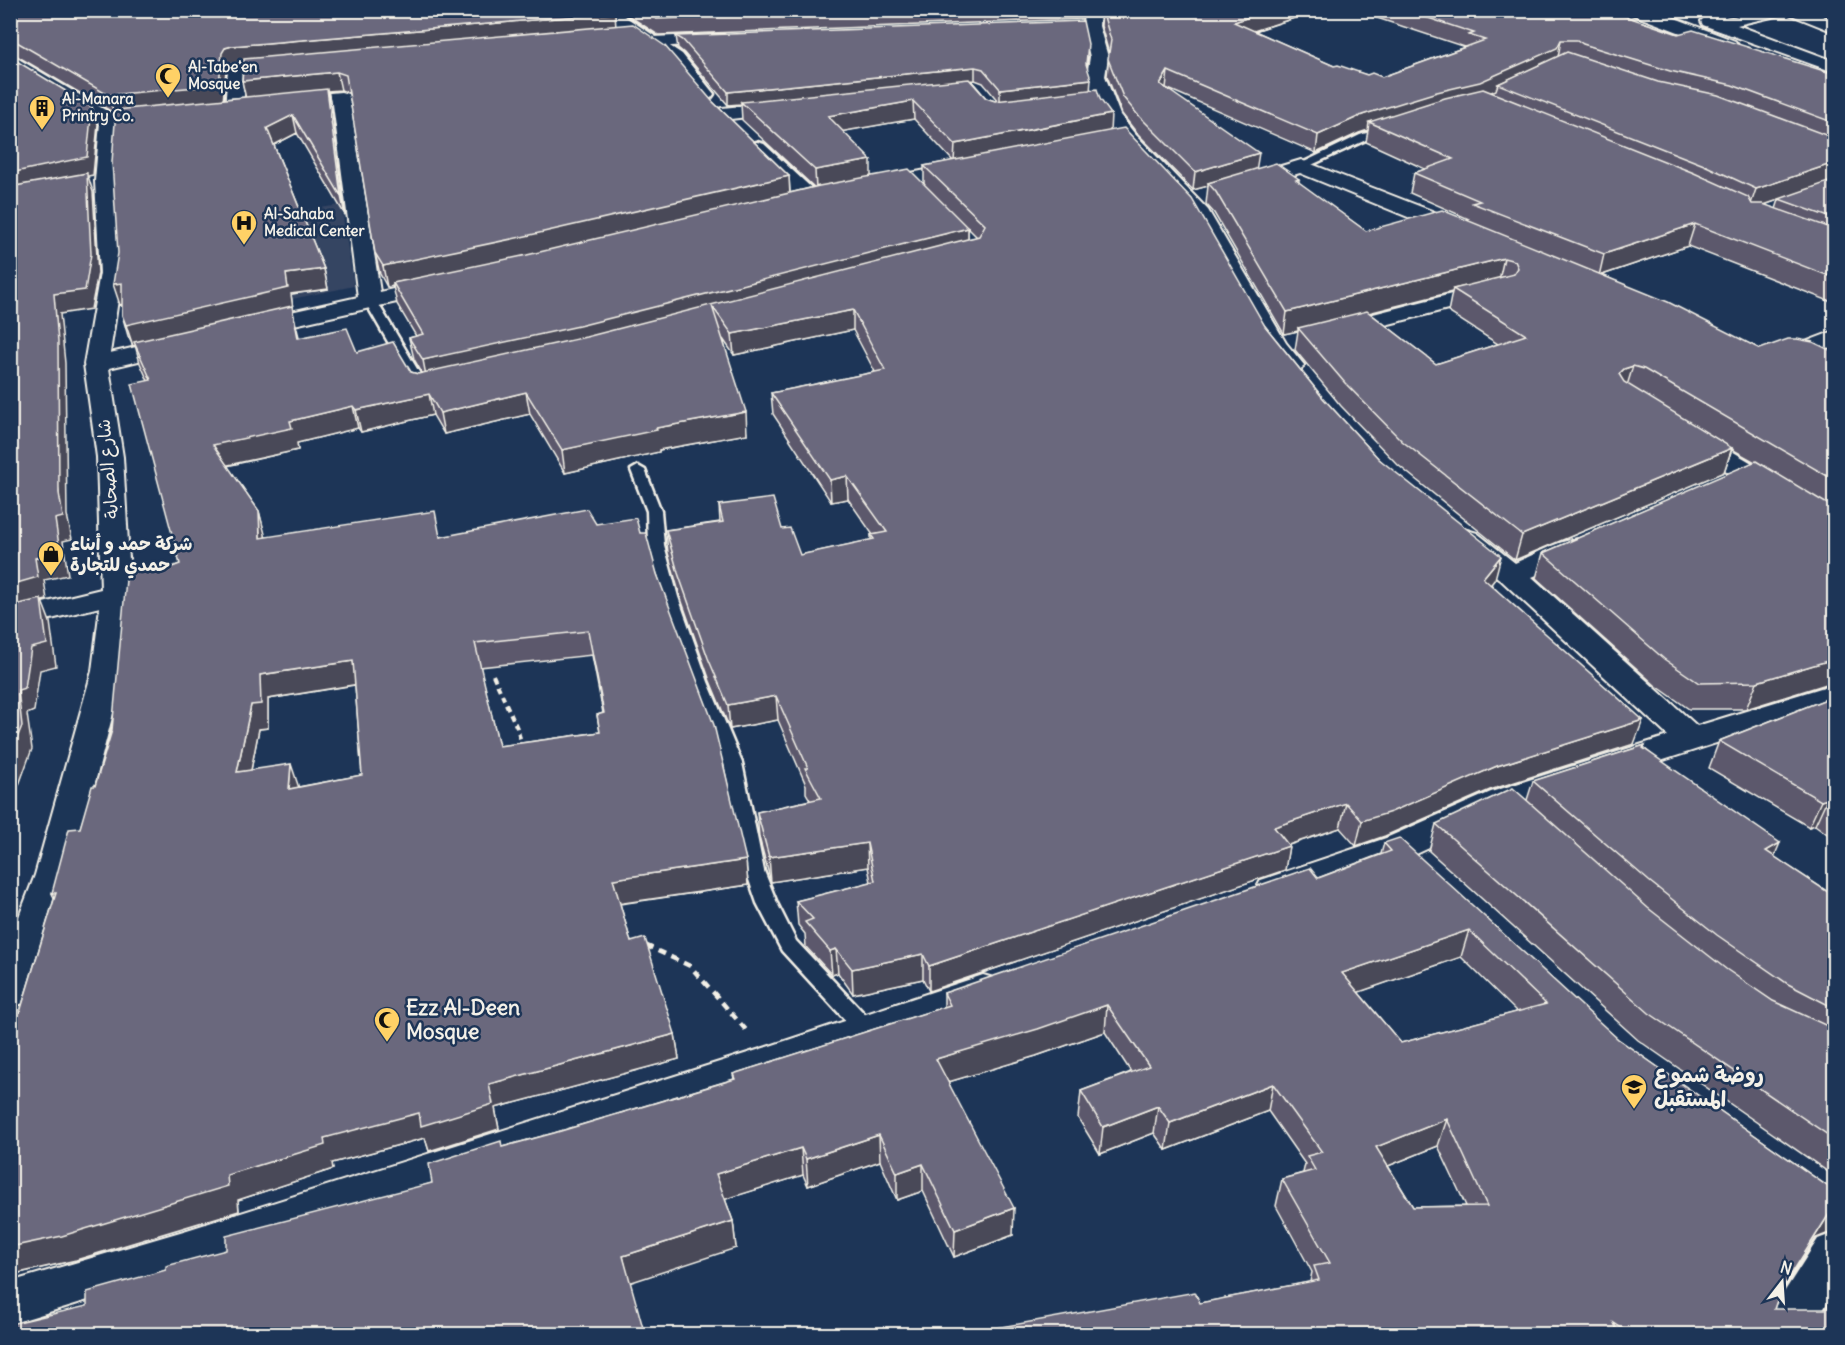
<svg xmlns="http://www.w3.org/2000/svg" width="1845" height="1345" font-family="Delius,'Playpen Sans Arabic',sans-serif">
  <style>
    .built { fill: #344462 }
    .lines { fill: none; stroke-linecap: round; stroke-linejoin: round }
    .lane-casing { stroke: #f4f1e8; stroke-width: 5 }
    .street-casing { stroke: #f4f1e8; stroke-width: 4 }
    .secondary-casing { stroke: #f4f1e8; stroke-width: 5 }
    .path-far1 { stroke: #f4f1e8; stroke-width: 4; stroke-dasharray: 6 4.5; stroke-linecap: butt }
    .path { stroke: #f4f1e8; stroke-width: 4.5; stroke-dasharray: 8 6; stroke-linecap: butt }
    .lane { fill: #1d3557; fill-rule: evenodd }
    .street { fill: #1d3557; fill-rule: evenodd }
    .secondary { fill: #1d3557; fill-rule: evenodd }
    .wall { fill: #5b596c; stroke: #f4f1e8; stroke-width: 1.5; fill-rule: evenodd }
    .shaded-wall { fill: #4a4958; stroke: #f4f1e8; stroke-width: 1.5 }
    .building { fill: #6a687d; stroke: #f4f1e8; stroke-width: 1.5; fill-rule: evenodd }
    .labels { text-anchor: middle; stroke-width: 5; stroke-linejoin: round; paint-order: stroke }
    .far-poi-label { font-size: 15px; font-weight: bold; fill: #f4f1e8; stroke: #1d3557; text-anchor: start }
    .street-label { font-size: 18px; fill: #f4f1e8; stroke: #1d3557 }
    .poi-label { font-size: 18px; font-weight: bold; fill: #f4f1e8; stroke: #1d3557; text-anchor: start }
    .near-poi-label { font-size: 21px; font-weight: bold; fill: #f4f1e8; stroke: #1d3557; text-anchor: start }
  </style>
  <rect width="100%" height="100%" fill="#1d3557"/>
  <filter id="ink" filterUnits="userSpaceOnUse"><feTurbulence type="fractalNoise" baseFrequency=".0167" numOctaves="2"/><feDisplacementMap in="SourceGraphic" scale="12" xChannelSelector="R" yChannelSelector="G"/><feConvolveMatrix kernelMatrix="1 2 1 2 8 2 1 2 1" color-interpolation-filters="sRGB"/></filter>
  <g filter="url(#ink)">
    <polygon class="built" points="341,205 354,286 245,309 142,232"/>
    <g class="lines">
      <g class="lane-casing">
        <g id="lane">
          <polygon points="1389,126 1393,127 1393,131 1368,139 1305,168 1296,166 1360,135"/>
          <polygon points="370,296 376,300 426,384 432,388 422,393 415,389 364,300"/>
          <polygon points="638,466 645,470 661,511 664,545 678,597 708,682 742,763 764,871 777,903 796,941 874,1024 877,1030 874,1036 867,1038 860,1036 782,951 757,903 746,871 724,763 692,682 662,597 648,545 647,511 631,470"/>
        </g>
      </g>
      <g class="street-casing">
        <g id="street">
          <path d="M1084,10H1100L1099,26L1108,57L1105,76L1120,115L1134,133L1208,210L1286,343L1304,365L1301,370C1283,375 1278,364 1267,351L1192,217L1120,141L1101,116L1087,76L1090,57L1083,26Z"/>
          <polygon points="1629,10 1654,10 1735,41 1738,45 1735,49 1723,49 1631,14"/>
          <path d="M1756,10H1787L1785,14L1737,25L1834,61V72L1703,25L1701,21C1712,8 1718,16 1732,17C1739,17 1749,12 1756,10Z"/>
          <polygon points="1787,10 1810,10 1834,21 1834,32 1789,14"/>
          <polygon points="718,34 724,35 727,39 724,43 654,47 648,46 645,42 648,38 654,37"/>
          <polygon points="10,54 117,117 120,121 115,181 122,273 110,353 180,337 189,339 192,344 189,349 109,368 123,457 131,594 124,671 71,875 29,992 24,1003 10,1007 10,940 35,875 92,671 100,607 10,629 10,611 101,589 97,457 84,364 100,273 95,181 100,123 10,67"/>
          <polygon points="285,60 291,61 294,65 291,69 246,74 243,109 241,113 227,113 225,109 228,70 231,66"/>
          <polygon points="341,92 348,94 350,98 380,292 437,279 445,281 448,286 445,291 437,293 254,334 246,332 242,327 246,322 358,297 333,104 288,109 281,107 279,103 281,99 288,97"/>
          <polygon points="784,102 791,104 793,108 791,112 722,120 715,118 713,114 715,110 722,108"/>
          <polygon points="1301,160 1473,227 1476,232 1473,237 1465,238 1457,237 1300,173 1245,189 1238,187 1235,183 1238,179"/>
          <polygon points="967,162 974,164 977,168 974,172 875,192 868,190 865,186 868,182 875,180"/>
          <polygon points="1491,284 1499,286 1502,291 1499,296 1338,337 1330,335 1326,330 1330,325"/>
          <path d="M1834,331V347C1813,356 1793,364 1769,358L1766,353L1769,348L1797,345Z"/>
          <polygon points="1691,430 1700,432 1834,512 1834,532 1824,530 1682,444 1678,438 1682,432"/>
          <path d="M1467,530L1477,533L1515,563C1537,554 1566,534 1590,540L1594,546L1590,552L1532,577L1697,726L1834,684V705L1515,808L1412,856L1287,898L1274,902L1261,898L1256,889L1261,880L1386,838L1491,792L1668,736L1502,581L1457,545L1453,539L1457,533Z"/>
          <path d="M983,975L997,979L1002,990L997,1001C670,1113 341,1223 10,1324V1282L187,1230L773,1045Z"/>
          <polygon points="1834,1233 1834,1292 1808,1334 1760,1334 1767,1319 1818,1239"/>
        </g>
      </g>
      <g class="secondary-casing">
        <g id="secondary">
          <polygon points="594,10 615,10 682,54 714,94 711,98 697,98 668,62"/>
          <polygon points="757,142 764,144 818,194 821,199 818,204 810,206 802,204 750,152 747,148 750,144"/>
        </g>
      </g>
      <polyline class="path-far1" points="493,675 517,728 522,745"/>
      <polyline class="path" points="645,945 690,966 747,1031"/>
      <use href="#lane" class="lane"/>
      <use href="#street" class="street"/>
      <use href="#secondary" class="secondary"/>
    </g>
    <g class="wall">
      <path d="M10,10L616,26L712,101L789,176L790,193L814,187L742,120L741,104L728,105L684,53L678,48L676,36L1088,57L1086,66L1090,89L1110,131L1265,326L1323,398L1379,459L1495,579L1491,584L1634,744L1490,790L1385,836L1356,846L1340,828L1289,845L1285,870L929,991L923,979L853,994L838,973L832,975L806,947L805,934L798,925L796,901L871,882L868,867L771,882L759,837L757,812L810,800L806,793V785L778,720L730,729L710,681L680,596L668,553L666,530L720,522L719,505L782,529L800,555L871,540V535H873L848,499L831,502L773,414L771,393L875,372L853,330L734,355L723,339L747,434L659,450V452L565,473L530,414L444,434L433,415L361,432L358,428L297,443L298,450L227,466L259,511L265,537H440L596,524L640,533L657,574L746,860L748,885L620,904L631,942L675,1034L679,1059L495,1108L499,1129L429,1151L425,1138L332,1163L333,1169L238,1200L239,1211L76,1260L10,1275V1014L20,1012L54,899L52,893L80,828L95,786L156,573L180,564L148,381L140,363L135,345L133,346L128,336L122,315V304L120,305L116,112L114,113L10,52ZM243,62L242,81L246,97L223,99L226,70L229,65ZM971,80H975L983,83L998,101H995L986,98ZM341,90L349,93L375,253L380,274L387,287L393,286L397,304L416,336L409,338L414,359L422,373L418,374L411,372L357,352L299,337L292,309H293L291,294L328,289L324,269L274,145L297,133L345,215L331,106L328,91ZM914,119L953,161L924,166V184L871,176L843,131ZM968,228L977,237L968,239ZM592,655L603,713L597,715L600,732L499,746L480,667ZM355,685L362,775L298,787L251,770L259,729L268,728V699Z"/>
      <polygon points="620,10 1082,10 1081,19 658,35"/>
      <path d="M1102,10H1319L1255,31L1334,66L1367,75L1382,77L1465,47L1353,10H1607L1678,34L1834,74L1832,137L1834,138V303L1688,246L1602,275L1760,349L1834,352V683L1833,682L1746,709H1689L1655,685L1536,578L1543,553L1755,462L1732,449L1724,472L1515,560L1398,465L1341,406L1295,350L1298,331L1284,334L1214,213L1206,204L1208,186L1193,190L1136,132L1122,114L1107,76L1109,53L1101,26ZM1166,88L1316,153L1359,133L1368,130L1366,142L1425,169L1414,173L1410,193L1469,219L1468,221L1366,231L1299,183V179L1257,169ZM1778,200H1779L1776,209L1764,205ZM1452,292L1448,312L1498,344L1436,364L1370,313Z"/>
      <polygon points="1834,696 1834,839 1815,825 1809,827 1709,768 1719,741"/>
      <polygon points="1645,745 1644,748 1774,857 1834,896 1834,1176 1638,1040 1429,851 1436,824 1527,800 1533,781"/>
      <path d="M1384,843L1618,1039L1834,1191V1231L1816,1238L1777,1299L1774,1309L1834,1335H978L996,1331V1328L1200,1303L1310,1282L1312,1272L1276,1206L1282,1179L1303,1173L1305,1164L1268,1111L1166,1150L1154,1133L1100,1154L1078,1118L1081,1091L1131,1072L1105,1032L1036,1056L948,1082L1013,1235L954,1257L923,1191L897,1200L880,1161L808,1186L803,1175L725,1199L733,1221L736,1248L87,1306L166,1270L432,1183L502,1147L554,1133L734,1079L733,1074L944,1007V993L1318,878L1381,854ZM1461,957L1517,1012L1401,1043L1358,992ZM1438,1146L1466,1206L1413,1207L1388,1166Z"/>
    </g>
    <g class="shaded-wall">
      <polygon points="1270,10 1319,10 1232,38 1234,22"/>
      <polygon points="615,13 616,28 237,63 229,65 226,70 223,102 114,113 108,95 225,48 232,46"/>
      <polygon points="1561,40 1558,57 1498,84 1496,90 1476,99 1369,122 1368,130 1359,133 1316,153 1318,135 1362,115"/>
      <polygon points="975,67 975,80 743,104 741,102 741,104 728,105 728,92"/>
      <polygon points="1168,71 1166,88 1160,84"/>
      <polygon points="337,72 341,90 328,91 331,106 345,215 341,196 327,91 246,99 242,81"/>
      <polygon points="1091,79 1090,92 1000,103 1000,89"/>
      <polygon points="913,101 914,119 828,134 828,116"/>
      <polygon points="92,107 98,124 93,175 88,176 93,192 98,273 91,309 60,314 65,363 67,515 72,539 63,541 68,575 44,580 47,600 42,601 50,622 56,666 40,670 34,711 27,714 32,749 16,793 10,793 10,755 18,690 10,610 10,585 35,558 55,519 59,493 10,192 10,173"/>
      <polygon points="1111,114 1110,132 954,162 955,144"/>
      <polygon points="293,115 297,133 272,146 267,128"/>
      <polygon points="1834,121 1834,136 1826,140 1832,122"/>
      <polygon points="1259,153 1256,171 1208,183 1208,186 1193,190 1195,172"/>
      <polygon points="871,160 871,178 816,189 815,170"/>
      <polygon points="1834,163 1834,181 1749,210 1756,189"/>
      <polygon points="789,176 790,195 530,257 393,283 393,286 387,287 383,266"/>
      <polygon points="1695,224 1688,246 1599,276 1604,254"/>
      <polygon points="968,228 968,247 712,306 427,381 423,360"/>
      <polygon points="1504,258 1499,280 1453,289 1452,292 1301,330 1298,328 1298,331 1284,334 1287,312"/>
      <polygon points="324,269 328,289 291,294 293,309 292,309 303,359 298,338 292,309 133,346 126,325 286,274"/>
      <polygon points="122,283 128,303 120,305 113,284"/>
      <polygon points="853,310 853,330 734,355 732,334"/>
      <polygon points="1633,366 1626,389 1619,374 1624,369"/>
      <polygon points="526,392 530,414 444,434 440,413"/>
      <polygon points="429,394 433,415 361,432 356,410"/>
      <polygon points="353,406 358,428 297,443 298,450 219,467 213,445 290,421"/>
      <polygon points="746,412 747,434 659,450 659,452 565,473 562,450 656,428"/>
      <polygon points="1732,448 1724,472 1515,560 1522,535"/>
      <polygon points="847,476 848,499 831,502 830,480"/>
      <polygon points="259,511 265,534 267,561 260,538"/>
      <polygon points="1501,556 1495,579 1478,601 1483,578"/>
      <polygon points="1834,659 1834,679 1833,682 1746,709 1757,682"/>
      <polygon points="353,661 359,684 268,699 268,728 259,729 246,796 237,772 251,705 260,675"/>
      <polygon points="776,696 778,720 730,729 728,705"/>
      <polygon points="1643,720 1634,744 1490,790 1385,836 1356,846 1362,821 1497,766"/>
      <polygon points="291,764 299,788 289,789"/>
      <polygon points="1827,799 1815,825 1809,827 1821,801"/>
      <polygon points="1346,803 1340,828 1270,851 1274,827"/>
      <polygon points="867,843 868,867 771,882 769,857"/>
      <polygon points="1780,843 1769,869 1766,851"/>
      <polygon points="1289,846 1285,870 929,991 929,966"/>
      <polygon points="746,860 748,885 617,904 613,879"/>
      <polygon points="1469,930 1461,957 1336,1000 1342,973"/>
      <polygon points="836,949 838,973 832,975 830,951"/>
      <polygon points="923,954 923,979 853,994 852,969"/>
      <polygon points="1107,1005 1105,1032 1036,1056 935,1086 936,1059"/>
      <polygon points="675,1034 679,1059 495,1108 499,1129 429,1151 425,1138 332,1163 333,1169 238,1200 239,1211 76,1260 10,1275 10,1247 227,1175 324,1138 489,1084"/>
      <polygon points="1273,1084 1268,1111 1166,1150 1170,1123"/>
      <polygon points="1158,1106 1154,1133 1100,1154 1103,1127"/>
      <polygon points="1447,1119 1438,1146 1368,1174 1376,1147"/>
      <polygon points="879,1135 880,1161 808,1186 806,1159"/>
      <polygon points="801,1148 803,1175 720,1201 716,1174"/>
      <polygon points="923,1164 923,1191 897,1200 897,1173"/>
      <polygon points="1014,1208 1013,1235 954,1257 955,1230"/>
      <polygon points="1834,1210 1834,1231 1816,1238 1765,1318 1780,1292 1831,1211"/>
      <polygon points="733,1221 736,1248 629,1283 623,1256"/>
    </g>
    <g class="building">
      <polygon points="10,10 612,10 615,13 232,46 225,48 222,53 219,85 108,95 10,38"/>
      <polygon points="643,10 885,10 656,19"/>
      <polygon points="1102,10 1270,10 1234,22 1334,66 1338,65 1367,75 1372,73 1382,77 1485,40 1469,35 1474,33 1404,10 1607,10 1678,34 1693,30 1834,74 1834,121 1832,122 1732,85 1670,71 1583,44 1577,40 1561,40 1557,48 1480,82 1437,92 1362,115 1318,135 1168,71 1160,84 1259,153 1195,172 1137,114 1123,97 1108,59 1111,40"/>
      <polygon points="1083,21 1088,44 1086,64 1091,79 1000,89 983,69 975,67 728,92 683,40 676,36"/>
      <polygon points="633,24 665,46 712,101 789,176 526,236 383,266 375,253 346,75 337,72 242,81 244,59"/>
      <polygon points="1567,52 1658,82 1718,95 1834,138 1834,163 1756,189 1704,165 1498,84"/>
      <polygon points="10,57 92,107 87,157 10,173"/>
      <polygon points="969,79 986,98 995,101 1097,89 1100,99 1111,114 955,144 913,101 828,116 871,160 815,170 741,102"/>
      <polygon points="327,89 341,196 293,115 267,128 324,269 286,274 288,288 126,325 122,315 122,283 113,284 118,253 112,162 116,110"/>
      <polygon points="1483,89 1694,173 1748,197 1752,204 1763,204 1834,229 1834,278 1695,224 1604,254 1472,203 1480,201 1414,173 1453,159 1369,122 1445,98"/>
      <path d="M1124,128L1192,199L1265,326L1323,398L1379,459L1501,556L1483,578L1643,720L1497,766L1391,812L1362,821L1346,803L1274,827L1289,846L929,966L923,954L852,969L836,949L830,951L805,922L813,919L796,901L875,881L867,843L769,857L757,812L821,798L805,768H808L776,696L728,705L708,658L678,573L666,530L723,522L719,505L773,498L782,529L790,528L800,555L874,539L871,535L887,532L847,476L830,480L771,393L885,370L853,310L732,334L712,306L746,412L656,428L657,430L562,450L526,392L440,413L429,394L356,410L353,406L290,421L292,428L213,445L259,511L260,538L435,511L440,537L587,509L596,524L636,518L640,533H646L657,574L714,725L746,860L613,879L631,942L645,938L675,1034L489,1084L493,1104L421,1126L419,1113L324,1138L325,1145L227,1175L228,1186L62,1236L10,1247V1014L20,1012L56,893H52L69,829L80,828L92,786H95L112,730L127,569L153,565L156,573L180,564L132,384L151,380L134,342L292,306L298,338L347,328L357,352L393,342L411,372L418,374L586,337L979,236L985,225L924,166ZM588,631L604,713L597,715L600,732L499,746L475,643ZM353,661L362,775L289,789L291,764L237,772L251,705L261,704L260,675Z"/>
      <polygon points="1276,163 1299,179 1296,180 1366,231 1442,210 1668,302 1760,349 1788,339 1797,339 1813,342 1834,352 1834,480 1644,369 1633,366 1624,369 1619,374 1624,382 1732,448 1522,535 1402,441 1345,383 1298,328 1367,311 1436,364 1526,335 1453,289 1514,274 1518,268 1515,261 1504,258 1287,312 1216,192 1208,183"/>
      <polygon points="909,169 968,228 579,326 423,360 409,338 423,334 393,283 527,255 819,186"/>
      <polygon points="87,173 91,254 85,290 54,294 58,342 59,493 63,517 55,519 60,552 35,558 38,577 10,585 10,187"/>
      <polygon points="1834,180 1834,219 1779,199"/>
      <polygon points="1756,461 1834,508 1834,659 1757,682 1699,683 1664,659 1543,553"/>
      <polygon points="41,599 47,644 31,648 25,688 18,690 22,726 10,755 10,606"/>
      <polygon points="1834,696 1834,804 1827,799 1821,801 1719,741"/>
      <polygon points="1645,745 1643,748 1780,843 1766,851 1834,896 1834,1008 1788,984 1717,935 1649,881 1533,781"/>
      <polygon points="1513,788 1648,908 1726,969 1773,1001 1834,1029 1834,1139 1649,1013 1436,824"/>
      <path d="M1399,838L1618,1039L1834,1191V1210L1831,1211L1780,1292L1774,1309H1826L1834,1294V1335H1632L1614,1323L1619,1335H978L996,1331V1328L1195,1292L1200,1303L1319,1280L1314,1266L1330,1263L1282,1179L1315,1170L1307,1156L1322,1152L1273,1084L1170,1123L1158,1106L1103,1127L1081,1091L1149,1066L1107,1005L1038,1029L936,1059L1014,1208L955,1230L923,1164L897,1173L879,1135L806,1159L801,1148L716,1174L733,1221L623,1256L645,1335H278V1333L272,1335H10V1324L87,1306V1292L166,1270V1266L226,1250V1236L432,1183L429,1164L501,1141L502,1147L554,1133L735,1079L733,1074L950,1005L944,993L1310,868L1318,878L1391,851L1384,843ZM1469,930L1546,1004L1401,1043L1342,973ZM1447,1119L1487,1206L1413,1207L1376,1147Z"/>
    </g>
  </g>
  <defs>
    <g id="mosque-pin" transform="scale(1.35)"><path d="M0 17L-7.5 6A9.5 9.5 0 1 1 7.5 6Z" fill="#ffd166" stroke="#1d3557"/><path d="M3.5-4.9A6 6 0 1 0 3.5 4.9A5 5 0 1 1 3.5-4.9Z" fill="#111"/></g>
    <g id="building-pin" transform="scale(1.35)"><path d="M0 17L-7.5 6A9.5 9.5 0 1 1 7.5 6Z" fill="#ffd166" stroke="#1d3557"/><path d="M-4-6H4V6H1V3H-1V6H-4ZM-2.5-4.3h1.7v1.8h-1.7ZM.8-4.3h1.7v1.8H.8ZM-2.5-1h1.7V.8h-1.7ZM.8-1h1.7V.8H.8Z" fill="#111"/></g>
    <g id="hospital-pin" transform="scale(1.35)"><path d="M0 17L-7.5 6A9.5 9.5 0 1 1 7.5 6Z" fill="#ffd166" stroke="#1d3557"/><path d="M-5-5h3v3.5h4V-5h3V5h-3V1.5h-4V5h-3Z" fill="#111"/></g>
    <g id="shop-pin" transform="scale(1.35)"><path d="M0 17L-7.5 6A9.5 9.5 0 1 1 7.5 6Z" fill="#ffd166" stroke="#1d3557"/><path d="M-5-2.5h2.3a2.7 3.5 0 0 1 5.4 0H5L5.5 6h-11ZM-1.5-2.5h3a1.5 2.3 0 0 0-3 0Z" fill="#111"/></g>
    <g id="school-pin" transform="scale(1.35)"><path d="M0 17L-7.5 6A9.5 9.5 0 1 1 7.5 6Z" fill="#ffd166" stroke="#1d3557"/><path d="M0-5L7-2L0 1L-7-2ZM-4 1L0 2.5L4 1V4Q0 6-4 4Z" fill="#111"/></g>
  </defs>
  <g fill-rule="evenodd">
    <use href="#mosque-pin" x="168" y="76"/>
    <use href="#building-pin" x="42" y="108"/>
    <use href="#hospital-pin" x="244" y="223"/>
    <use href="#shop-pin" x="51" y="554"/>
    <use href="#mosque-pin" x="387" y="1020"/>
    <use href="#school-pin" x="1634" y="1087"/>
  </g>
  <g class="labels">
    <g class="far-poi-label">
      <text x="188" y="72">Al-Tabe'en<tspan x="188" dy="17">Mosque</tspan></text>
      <text x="62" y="104">Al-Manara<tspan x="62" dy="17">Printry Co.</tspan></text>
      <text x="264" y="219">Al-Sahaba<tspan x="264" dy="17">Medical Center</tspan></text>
    </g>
    <g class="street-label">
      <text transform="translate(108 469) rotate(-95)" y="6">شارع الصحابة</text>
    </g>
    <g class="poi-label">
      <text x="70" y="550">شركة حمد و أبناء<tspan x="70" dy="21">حمدي للتجارة</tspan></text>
    </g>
    <g class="near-poi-label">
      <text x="406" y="1015">Ezz Al-Deen<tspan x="406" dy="24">Mosque</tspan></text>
      <text x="1654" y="1082">روضة شموع<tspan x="1654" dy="24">المستقبل</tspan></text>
    </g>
  </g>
  <rect width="1845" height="1345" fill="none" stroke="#1d3557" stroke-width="36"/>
  <rect x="18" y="18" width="1809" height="1309" fill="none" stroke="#f4f1e8" stroke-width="2" filter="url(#ink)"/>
  <g transform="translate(1782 1282) rotate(17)" stroke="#1d3557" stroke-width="4.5" paint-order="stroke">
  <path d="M0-4.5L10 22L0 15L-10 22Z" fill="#f4f1e8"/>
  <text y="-9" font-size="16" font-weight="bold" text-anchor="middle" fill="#f4f1e8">N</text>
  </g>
</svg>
